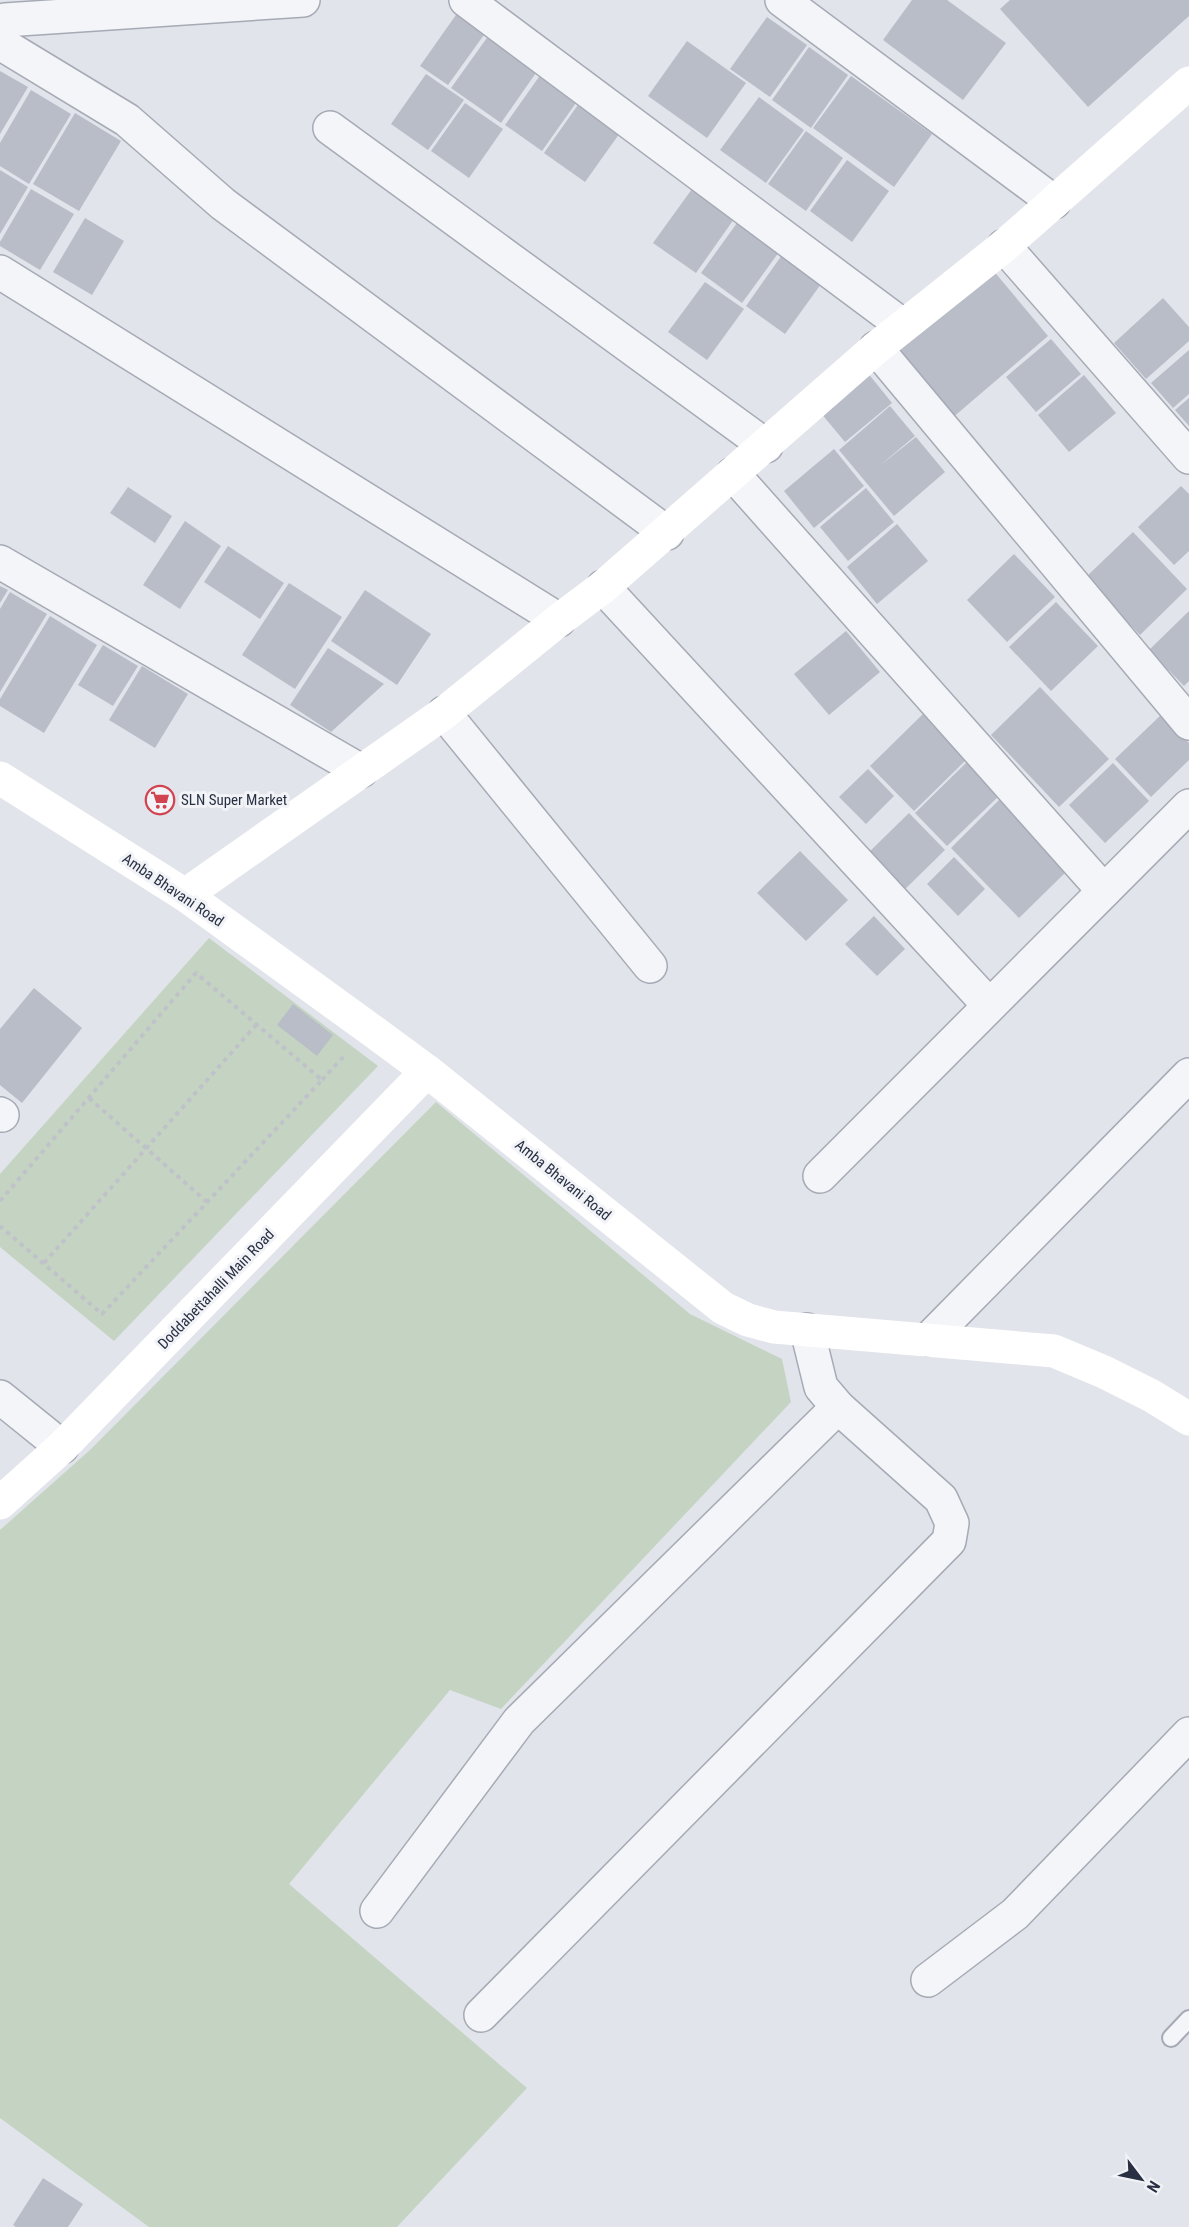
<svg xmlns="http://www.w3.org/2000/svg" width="1189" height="2227" font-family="'Roboto Condensed',sans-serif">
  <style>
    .green { fill: #c5d4c2 }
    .building { fill: #b8bdc8 }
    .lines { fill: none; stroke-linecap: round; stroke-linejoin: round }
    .lane-casing { stroke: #a6aab5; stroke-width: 20 }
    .street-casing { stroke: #a6aab5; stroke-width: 36 }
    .path { stroke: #bfc2c9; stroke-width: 4; stroke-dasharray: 4.5 4.5; stroke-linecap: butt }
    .lane { stroke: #f4f5f8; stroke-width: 16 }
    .street { stroke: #f4f5f8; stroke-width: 33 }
    .secondary { stroke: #fff; stroke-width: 33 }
    .labels { text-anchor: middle; stroke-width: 6; stroke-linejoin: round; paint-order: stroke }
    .poi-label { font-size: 15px; fill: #293043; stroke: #f1f3f7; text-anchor: start }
    .street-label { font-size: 15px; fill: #293043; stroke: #f1f3f7 }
  </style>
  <rect width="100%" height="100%" fill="#e1e4ea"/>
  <g class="green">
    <polygon points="209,938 378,1066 114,1341 0,1247 0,1174"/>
    <polygon points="436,1102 690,1314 782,1359 791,1402 501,1709 450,1690 289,1884 527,2088 397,2227 149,2227 0,2118 0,1530 90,1450"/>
  </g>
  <g class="building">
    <polygon points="912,0 947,0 1006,43 963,100 883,40"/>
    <polygon points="1010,0 1189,0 1189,16 1088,107 1000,9"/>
    <polygon points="458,12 486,32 448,85 420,66"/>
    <polygon points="767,17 807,45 770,97 730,69"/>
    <polygon points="489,35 538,70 501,123 451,88"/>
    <polygon points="687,41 746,83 707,138 648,96"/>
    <polygon points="809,47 848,75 811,128 772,100"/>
    <polygon points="0,71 28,87 0,134"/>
    <polygon points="426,74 464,100 428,150 391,124"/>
    <polygon points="541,74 578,100 542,151 505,125"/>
    <polygon points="851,76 932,134 894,187 813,128"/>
    <polygon points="31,90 71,114 29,184 0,166 0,143"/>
    <polygon points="759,97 804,130 766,183 720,150"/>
    <polygon points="580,102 622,130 585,182 544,153"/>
    <polygon points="465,103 503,129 469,178 431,151"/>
    <polygon points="75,113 121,141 79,211 33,184"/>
    <polygon points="806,131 843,158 806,211 768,184"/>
    <polygon points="847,160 889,191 852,242 810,211"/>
    <polygon points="0,170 28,187 0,234"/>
    <polygon points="31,189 74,214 40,270 0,246 0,242"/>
    <polygon points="692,189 734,219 696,273 653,243"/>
    <polygon points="85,218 124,241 92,295 53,272"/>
    <polygon points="737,223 779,252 742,303 701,273"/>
    <polygon points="782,255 821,284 785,334 746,306"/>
    <polygon points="992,269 1048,336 951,419 895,352"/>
    <polygon points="705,282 744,309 707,360 668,332"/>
    <polygon points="1163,298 1189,327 1189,341 1146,379 1114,343"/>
    <polygon points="1051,339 1081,374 1036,412 1006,377"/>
    <polygon points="1189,350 1189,394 1173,408 1151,383"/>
    <polygon points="867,372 892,403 845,442 820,412"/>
    <polygon points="1084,375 1116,413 1069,452 1038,415"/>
    <polygon points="1189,398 1189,426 1175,410"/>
    <polygon points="890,406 915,436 878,467 916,437 945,472 894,516 839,450"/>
    <polygon points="834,449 864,486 814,528 784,491"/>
    <polygon points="1181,486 1189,494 1189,551 1174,565 1138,527"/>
    <polygon points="128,487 172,516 155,543 110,513"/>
    <polygon points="866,488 894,522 848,561 820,527"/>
    <polygon points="185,521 221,546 180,609 143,585"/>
    <polygon points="897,524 928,561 877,604 847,567"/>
    <polygon points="1133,532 1187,589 1140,635 1085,578"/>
    <polygon points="228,546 284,583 260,619 204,582"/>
    <polygon points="1014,554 1055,597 1007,642 967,600"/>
    <polygon points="289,583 342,617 295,689 242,655"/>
    <polygon points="0,586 8,590 0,603"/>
    <polygon points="365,590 431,634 397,685 331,641"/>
    <polygon points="10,592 47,614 0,692 0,609"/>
    <polygon points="1056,602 1098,646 1051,691 1009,647"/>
    <polygon points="1189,611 1189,681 1184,686 1149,650"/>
    <polygon points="50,616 97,645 44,733 0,706 0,699"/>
    <polygon points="846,631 880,672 829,715 794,674"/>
    <polygon points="103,645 138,666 113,706 78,685"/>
    <polygon points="328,648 384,684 331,732 290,705"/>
    <polygon points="142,666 188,694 155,748 109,720"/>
    <polygon points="1040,687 1109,759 1059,807 991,735"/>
    <polygon points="923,714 967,759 914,811 870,766"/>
    <polygon points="1162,714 1189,743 1189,760 1151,797 1115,759"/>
    <polygon points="968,761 1000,795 947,846 915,813"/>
    <polygon points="1113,763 1149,801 1105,843 1069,805"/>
    <polygon points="868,769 894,796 866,824 839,797"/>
    <polygon points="1002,797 1070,868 1019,918 951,848"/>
    <polygon points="909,813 945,850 898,896 863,858"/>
    <polygon points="800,851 848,900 806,941 757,893"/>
    <polygon points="954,857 985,889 958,916 927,884"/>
    <polygon points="874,916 905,949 877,976 845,944"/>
    <polygon points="34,988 82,1028 22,1103 0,1085 0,1029"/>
    <polygon points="293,1004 333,1035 317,1056 277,1025"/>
    <polygon points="43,2178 83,2204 68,2227 16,2227 13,2225"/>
  </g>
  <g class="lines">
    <g class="lane-casing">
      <polyline id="lane" points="1171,2038 1189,2019"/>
    </g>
    <g class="street-casing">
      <g id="street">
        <polyline points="466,0 902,325"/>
        <polyline points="782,0 1054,202"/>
        <polyline points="0,26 5,20 303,0"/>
        <polyline points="0,43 127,120 223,204 667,533"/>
        <polyline points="330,128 766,446"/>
        <polyline points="1004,246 1189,457"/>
        <polyline points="0,272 559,620"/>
        <polyline points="876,348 1189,723"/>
        <polyline points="733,474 1104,891"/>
        <polyline points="0,562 361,771"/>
        <polyline points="603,587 989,1005"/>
        <polyline points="444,713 650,966"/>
        <polyline points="0,1114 2,1115"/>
        <polyline points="820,1176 1189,806"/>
        <polyline points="929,1339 1189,1075"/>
        <polyline points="0,1397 62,1447"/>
        <polyline points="377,1911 519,1721 838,1407"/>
        <polyline points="928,1980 1015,1914 1189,1734"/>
        <polyline points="481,2015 949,1541 952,1523 941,1499 838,1407 821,1387 807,1330"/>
      </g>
    </g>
    <g class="path">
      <polyline points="322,1080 346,1054"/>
      <polyline points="89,1098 207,1202"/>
      <polyline points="0,1201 196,973 322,1080 102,1314 0,1226"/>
      <polyline points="44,1263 257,1024"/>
    </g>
    <use href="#lane" class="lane"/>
    <use href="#street" class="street"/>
    <g class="secondary">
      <polyline points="0,778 185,895 370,1029 427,1071 723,1308 748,1320 774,1327 1054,1351 1104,1372 1152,1396 1189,1419"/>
      <polyline points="185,895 444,713 559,620 603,587 876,348 1004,246 1189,83"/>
      <polyline points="0,1503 62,1447 427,1071"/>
    </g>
  </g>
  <defs>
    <g id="supermarket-ring" transform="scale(1.5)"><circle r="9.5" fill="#f1f3f7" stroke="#d1444f" stroke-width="1.5"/><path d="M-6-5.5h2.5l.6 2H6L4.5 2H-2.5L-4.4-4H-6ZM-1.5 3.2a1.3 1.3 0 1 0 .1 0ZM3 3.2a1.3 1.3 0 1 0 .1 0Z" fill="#d1444f"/></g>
  </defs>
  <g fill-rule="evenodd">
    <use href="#supermarket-ring" x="160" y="800"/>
  </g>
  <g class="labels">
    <g class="poi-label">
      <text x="181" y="805">SLN Super Market</text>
    </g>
    <g class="street-label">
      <text transform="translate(173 890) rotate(34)" y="5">Amba Bhavani Road</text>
      <text transform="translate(563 1180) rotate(39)" y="5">Amba Bhavani Road</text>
      <text transform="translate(216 1289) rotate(-46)" y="5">Doddabettahalli Main Road</text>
    </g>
  </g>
  <g transform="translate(1141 2179) rotate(122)" stroke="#f1f3f7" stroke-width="4.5" paint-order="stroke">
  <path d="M0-4.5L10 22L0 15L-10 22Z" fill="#293043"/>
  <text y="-9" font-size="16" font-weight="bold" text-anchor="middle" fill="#293043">N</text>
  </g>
</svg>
